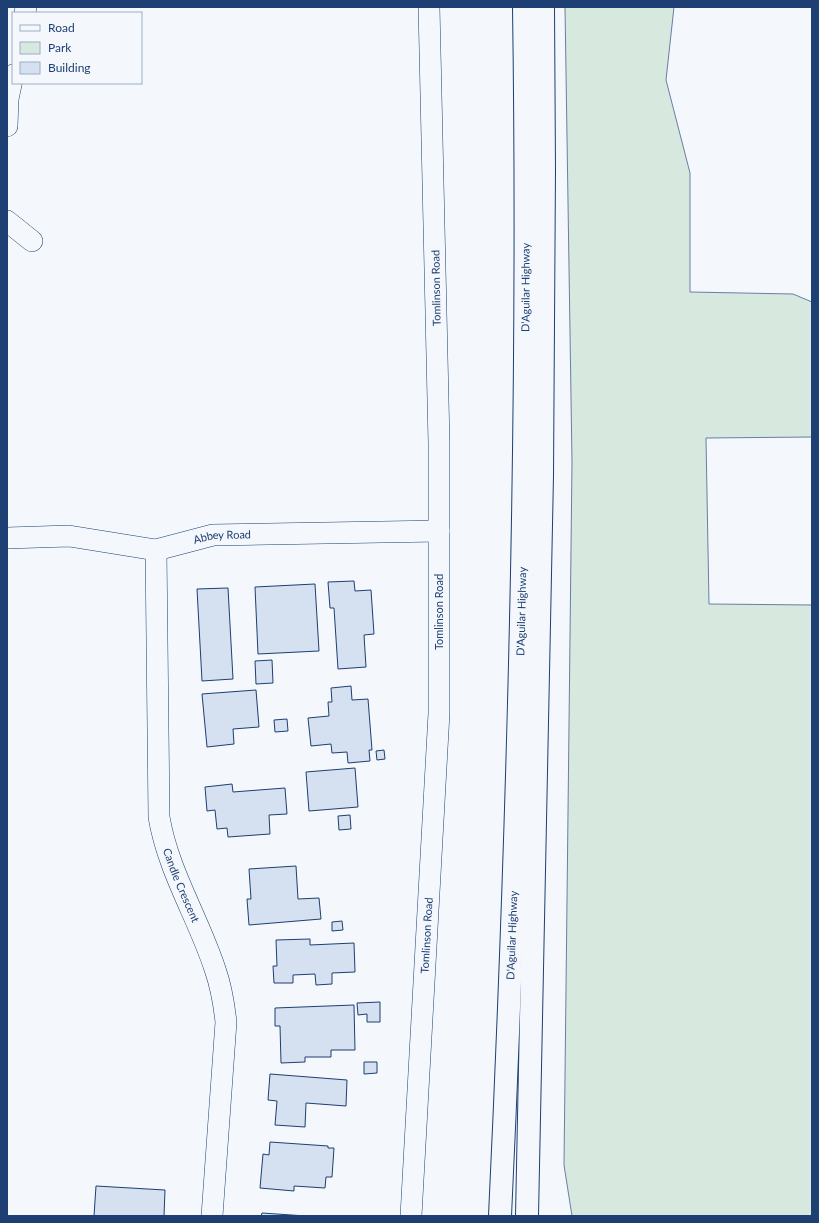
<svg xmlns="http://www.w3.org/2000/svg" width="819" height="1223" font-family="Lato,sans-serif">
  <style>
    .green { fill: #d7e8df; stroke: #687fa3 }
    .building { fill: #d5e0f0; stroke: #1d3f73 }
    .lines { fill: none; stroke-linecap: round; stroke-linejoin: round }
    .minor-casing { stroke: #1d3f73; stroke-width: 22 }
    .trunk-casing { stroke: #1d3f73; stroke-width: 24 }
    .minor { stroke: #f4f7fb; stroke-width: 21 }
    .trunk { stroke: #f4f7fb; stroke-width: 22 }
    .labels { text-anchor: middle; stroke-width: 3; stroke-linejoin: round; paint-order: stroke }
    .street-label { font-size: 11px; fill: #1d3f73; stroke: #f4f7fb }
  </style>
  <rect width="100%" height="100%" fill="#f4f7fb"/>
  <polygon class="green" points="565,7 674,7 666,80 690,173 690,292 793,294 812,302 812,437 706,438 709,604 812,605 812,1216 572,1216 564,1165 572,462"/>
  <g class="building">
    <polygon points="354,581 355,591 371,590 374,634 364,635 366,667 338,669 334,608 330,608 328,582"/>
    <polygon points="315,584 319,651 258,654 255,587"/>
    <polygon points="228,588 233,679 202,681 197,589"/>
    <polygon points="272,660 273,683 256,684 255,661"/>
    <polygon points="351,686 352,700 368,699 372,750 369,750 370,761 348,763 347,752 332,753 331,744 311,746 308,718 329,716 328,702 332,702 331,688"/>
    <polygon points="256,690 259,727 233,729 234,744 207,747 202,694"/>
    <polygon points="287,719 288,731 275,732 274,720"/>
    <polygon points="384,750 385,759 377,760 376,751"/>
    <polygon points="355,768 358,807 309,811 306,772"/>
    <polygon points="232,784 233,792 285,788 287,814 269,815 270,834 228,837 227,828 217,829 215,810 207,811 205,787"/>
    <polygon points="350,815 351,829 339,830 338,816"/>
    <polygon points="296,866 298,899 319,898 321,919 249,925 247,899 251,899 249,869"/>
    <polygon points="342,921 343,930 332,931 332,922"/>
    <polygon points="310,939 310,945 354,943 355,972 332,973 332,984 316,985 315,974 293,975 293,983 274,983 273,966 277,966 276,940"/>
    <polygon points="380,1002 380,1022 367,1022 367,1014 358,1015 357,1003"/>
    <polygon points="354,1005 355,1050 331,1050 331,1057 305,1057 305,1062 281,1063 280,1026 275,1026 275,1008"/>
    <polygon points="364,1062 377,1062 377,1073 364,1074"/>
    <polygon points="270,1074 347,1080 346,1106 306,1103 305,1127 275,1125 277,1101 268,1100"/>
    <polygon points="270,1142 328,1146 328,1148 334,1148 332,1177 326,1177 325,1188 294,1186 294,1191 260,1188 263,1154 269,1155"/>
    <polygon points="96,1186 165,1190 164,1216 94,1216"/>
    <polygon points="262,1213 306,1216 261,1216"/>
  </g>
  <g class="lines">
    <g class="minor-casing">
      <g id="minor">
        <polyline points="25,13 26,7"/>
        <polyline points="7,126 8,99 13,75"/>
        <polyline points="7,221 32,241"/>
        <path id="s1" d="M7,538L69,536L156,550L213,535L439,531"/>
        <path id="s2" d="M156,550L159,817C168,871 198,917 215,969C221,986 224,1004 226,1022L212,1216"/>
        <path id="s3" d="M411,1216L439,713V443L429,7"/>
      </g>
    </g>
    <g class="trunk-casing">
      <g id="trunk">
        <path id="s4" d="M500,1216C519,813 530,410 524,7"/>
        <polyline points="527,1216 542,475 544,170 543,7"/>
      </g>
    </g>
    <use href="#minor" class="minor"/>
    <use href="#trunk" class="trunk"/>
  </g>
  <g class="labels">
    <g class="street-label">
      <text transform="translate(436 288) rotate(-91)" y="4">Tomlinson Road</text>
      <text dy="4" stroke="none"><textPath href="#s4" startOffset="929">D'Aguilar Highway</textPath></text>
      <text dy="4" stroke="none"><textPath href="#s1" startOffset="218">Abbey Road</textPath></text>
      <text transform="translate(439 612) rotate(-90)" y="4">Tomlinson Road</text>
      <text dy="4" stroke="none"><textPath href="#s4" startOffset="605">D'Aguilar Highway</textPath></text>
      <text dy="4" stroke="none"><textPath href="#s2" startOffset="339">Candle Crescent</textPath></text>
      <text dy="4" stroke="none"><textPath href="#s3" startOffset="281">Tomlinson Road</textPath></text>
      <text dy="4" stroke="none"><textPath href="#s4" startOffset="281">D'Aguilar Highway</textPath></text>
    </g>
  </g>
  <rect width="819" height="1223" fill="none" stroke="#1d3f73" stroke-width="16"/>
  <rect x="12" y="12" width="130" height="72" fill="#f4f7fb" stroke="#9eadc5"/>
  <rect x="20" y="25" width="20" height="6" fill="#f4f7fb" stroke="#9eadc5"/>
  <text x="48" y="32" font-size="12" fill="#1d3f73">Road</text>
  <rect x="20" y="42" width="20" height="12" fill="#d7e8df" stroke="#9eadc5"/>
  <text x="48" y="52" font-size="12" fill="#1d3f73">Park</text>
  <rect x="20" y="62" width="20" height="12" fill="#d5e0f0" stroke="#9eadc5"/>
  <text x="48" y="72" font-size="12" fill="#1d3f73">Building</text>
</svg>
